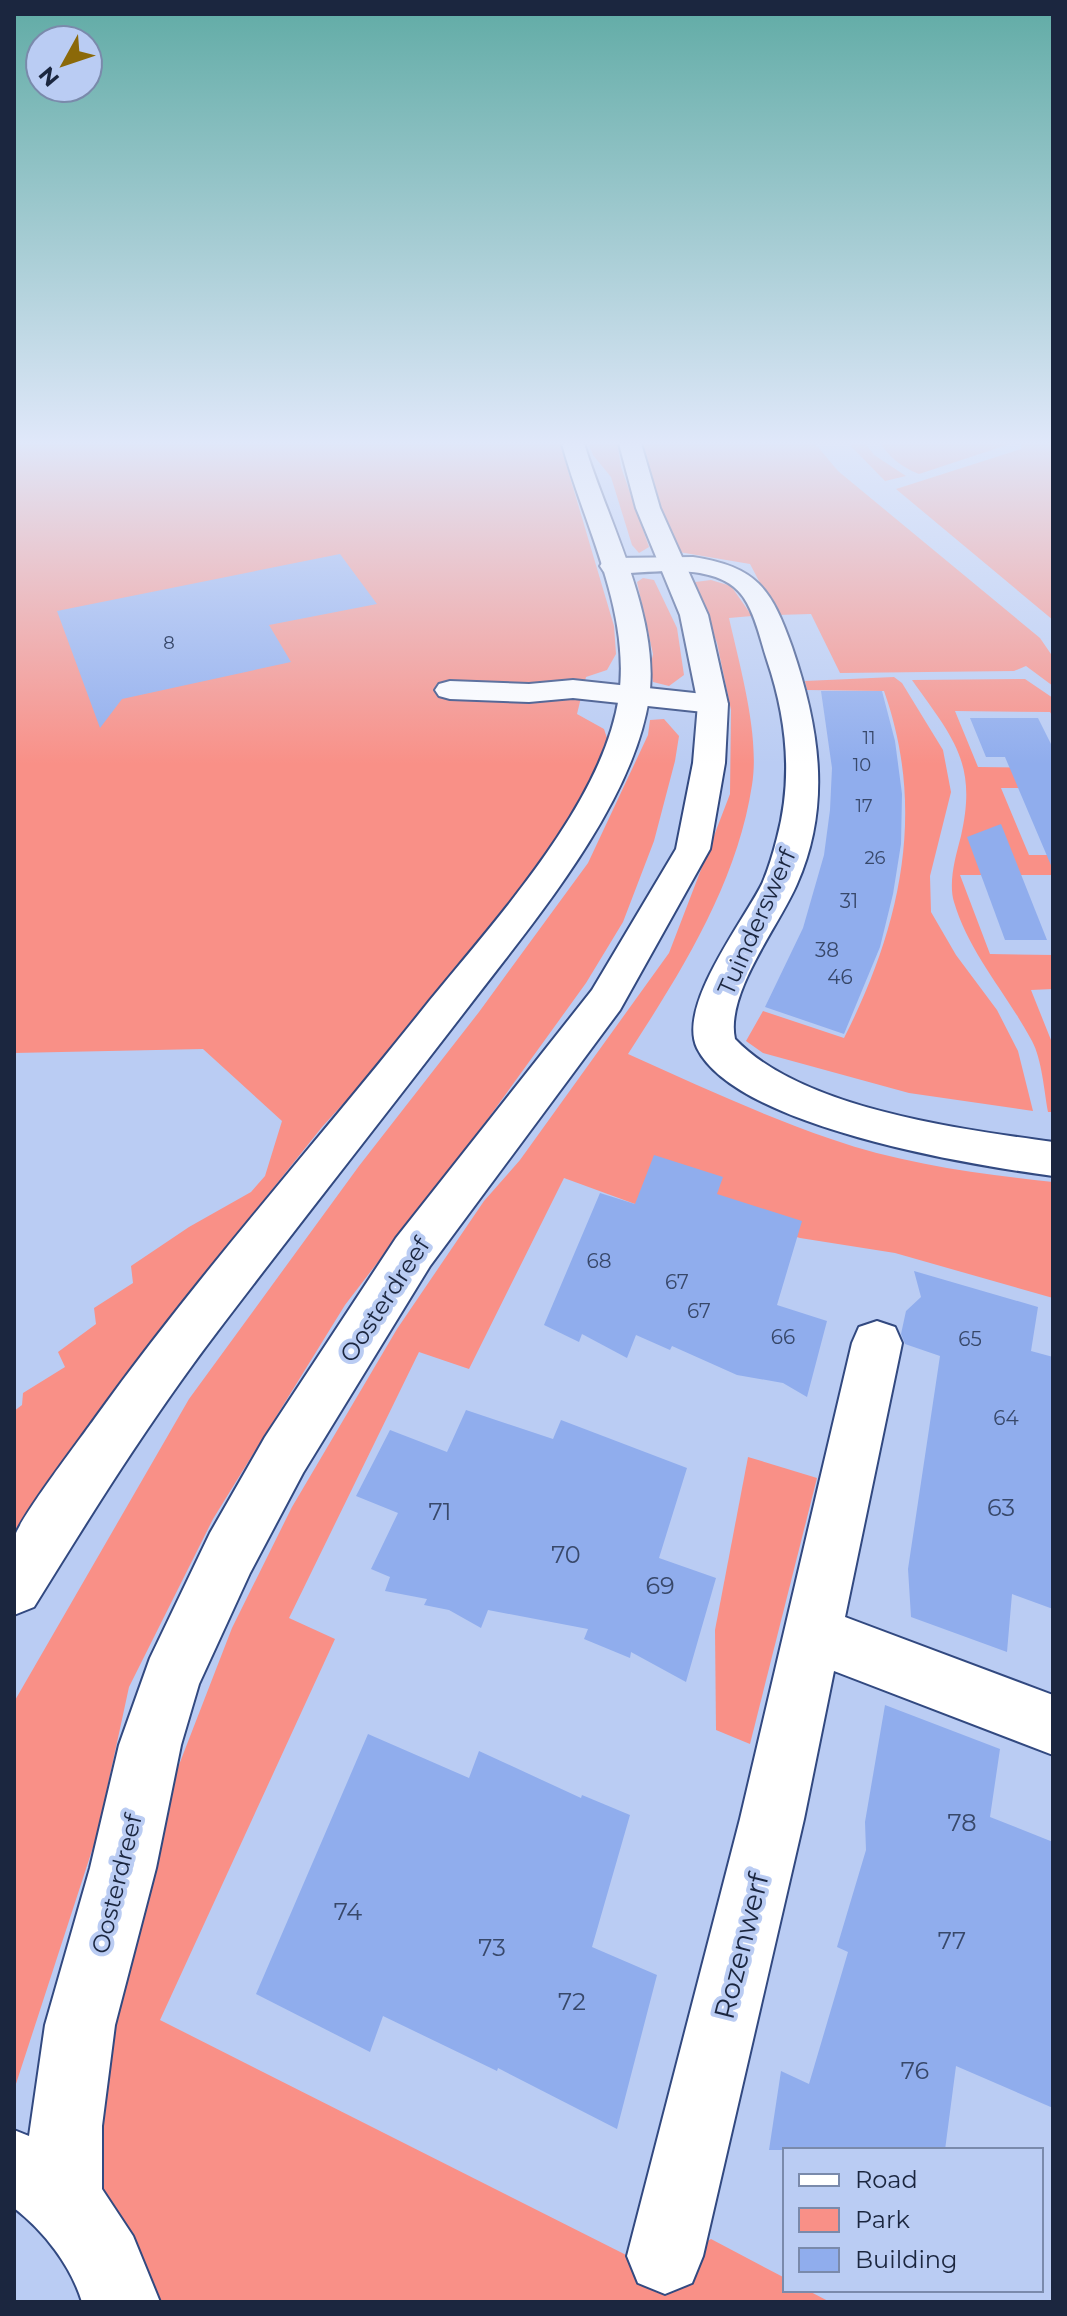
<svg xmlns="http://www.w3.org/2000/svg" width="1067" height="2316" font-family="Montserrat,sans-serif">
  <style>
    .green { fill: #f99087 }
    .building { fill: #90aded }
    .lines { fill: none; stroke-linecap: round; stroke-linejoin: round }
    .minor-casing { stroke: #324980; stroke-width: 4 }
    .secondary-casing { stroke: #324980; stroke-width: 4 }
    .minor { fill: #fff; fill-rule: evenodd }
    .secondary { fill: #fff; fill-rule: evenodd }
    .labels { text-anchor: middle; stroke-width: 8; stroke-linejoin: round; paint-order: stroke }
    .far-number-label { font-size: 18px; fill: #38486a }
    .number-label { font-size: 20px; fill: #38486a }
    .street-label { font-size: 24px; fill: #1b263f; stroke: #baccf3 }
    .near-number-label { font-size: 24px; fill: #38486a }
    .near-street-label { font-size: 28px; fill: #1b263f; stroke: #baccf3 }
  </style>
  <rect width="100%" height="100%" fill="#baccf3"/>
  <g class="green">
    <polygon points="14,440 559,440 614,626 616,654 607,670 586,677 577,714 604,729 610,747 547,859 446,991 322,1127 239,1231 120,1396 14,1560 14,1411 22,1405 23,1393 65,1367 58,1352 96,1324 94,1308 133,1283 131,1266 189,1227 251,1192 265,1176 282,1121 203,1049 14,1053"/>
    <polygon points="587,440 617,440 621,467 649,547 639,553 632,545 611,477 593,455"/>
    <polygon points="634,440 812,440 838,471 1040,638 1053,657 1053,686 1026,666 1014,671 840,673 811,614 777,615 750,564 679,552"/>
    <polygon points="845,440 863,440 874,455 906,476 885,481"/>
    <path d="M878,440H1008L1007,445L919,474C901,467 888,456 878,440Z"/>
    <polygon points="1022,440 1053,440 1053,620 896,489 1021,449"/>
    <polygon points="643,578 654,580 677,628 684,675 669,686 653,682 650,669 653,654 637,582"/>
    <path d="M711,580L731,586L752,616L729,618C740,667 760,736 752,785C737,884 681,972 628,1054C695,1084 761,1115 831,1139C902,1164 979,1174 1053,1182V1298L895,1253L800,1238L684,1202L635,1204L564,1178L469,1369L419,1352L289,1618L335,1639L160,2020L656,2270L711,2239L785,2278V2290H807L830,2302H149L89,2176L109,1993L177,1770L232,1628L292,1507L397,1329L484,1201L520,1160L669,953L730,794L731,710L717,643L695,582Z"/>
    <path d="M894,677L902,683L943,750L951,792L930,876L931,912L956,955L997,1010L1018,1051L1033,1111L909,1093L763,1053L746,1041L763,1011L844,1038C900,928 927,812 884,691L807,690L805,681Z"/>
    <path d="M1025,679L1053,698V717L1050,712L955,711L978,767L1045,768L1053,788H1001L1029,855H1053V875H960L990,954L1053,955V989L1031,990L1053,1045V1112H1048C1044,1090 1042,1060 1032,1041C1007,994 969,953 954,902C948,882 956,855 961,836C978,762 952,737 912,680Z"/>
    <polygon points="664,719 679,736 675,761 654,841 623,922 586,983 490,1116 345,1305 213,1519 129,1687 97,1835 14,2090 14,1702 189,1399 359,1166 479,1012 588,863 648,735 650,720"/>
    <polygon points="748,1457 817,1478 750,1744 716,1730 715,1630"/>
  </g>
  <g class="building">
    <polygon points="340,554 377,604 269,625 291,662 122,699 100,728 57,611"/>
    <polygon points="821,691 882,691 895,741 902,794 901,844 893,894 880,947 844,1034 765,1007 803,928 824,855 830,810 832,768"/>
    <polygon points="970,718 1038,718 1053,748 1053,870 1005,757 986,757"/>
    <polygon points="1001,824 1047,940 1005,940 967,837"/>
    <polygon points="654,1155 723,1177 717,1194 802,1221 777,1305 827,1321 807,1397 783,1383 737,1375 672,1346 670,1350 636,1335 627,1358 582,1334 579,1342 544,1325 600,1193 635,1204"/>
    <polygon points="914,1271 1038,1307 1031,1351 1053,1357 1053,1609 1012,1594 1007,1652 911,1617 908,1569 940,1356 905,1344 901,1334 906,1311 921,1297"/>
    <polygon points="466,1410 553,1439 561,1420 687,1468 659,1558 716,1578 686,1682 631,1652 630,1658 584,1639 588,1629 488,1610 481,1628 449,1610 424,1605 427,1599 385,1591 390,1577 371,1569 398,1513 356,1496 390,1430 447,1452"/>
    <polygon points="885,1705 1000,1749 990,1817 1053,1842 1053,2108 956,2066 945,2150 769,2150 781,2071 809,2084 848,1952 837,1947 866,1850 865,1822"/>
    <polygon points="368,1734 469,1778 479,1751 581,1798 582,1795 630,1815 592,1947 657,1975 617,2129 498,2068 497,2071 383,2016 370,2052 256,1994"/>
  </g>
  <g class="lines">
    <g class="minor-casing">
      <g id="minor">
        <path d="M693,557C757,567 771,588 792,647C819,726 832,805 797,884C779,926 725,993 735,1039C802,1109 959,1129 1053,1142V1176C971,1165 736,1127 697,1048C677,1006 743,922 762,884C768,870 773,854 777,838C793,778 787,719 767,660C761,642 757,621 747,603C724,559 654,573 613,574L604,572L600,566L604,560L613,558Z"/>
        <polygon points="573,680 713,695 724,698 728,704 724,710 713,713 573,698 529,702 450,699 439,696 435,690 439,684 450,681 529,684"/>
        <polygon points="877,1321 895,1327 902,1343 845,1617 1053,1695 1053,1755 834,1671 804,1819 703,2256 692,2283 665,2294 638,2283 627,2256 740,1819 852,1343 859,1327"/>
      </g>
    </g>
    <g class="secondary-casing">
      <g id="secondary">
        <path d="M561,440H583C606,518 661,616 649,698C633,806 531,925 466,1010C383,1118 299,1224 217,1332C150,1420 92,1513 34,1607L14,1615C14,1591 10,1563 14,1539C17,1521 81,1438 95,1418C199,1273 319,1140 430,1000C496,919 604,802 619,696C631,609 582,522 561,440Z"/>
        <path d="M618,440H640L660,508L708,615L728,704L725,763L710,849L620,1010L430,1266L303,1473L250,1573L199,1684L181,1745L156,1868L115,2025L102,2126V2189L133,2236L160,2302H82C71,2266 44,2231 14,2208V2130L29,2136L45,2025L90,1868L119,1745L150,1658L210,1533L265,1437L396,1238L592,990L676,849L693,763L698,704L680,615L636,508Z"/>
      </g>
    </g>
    <use href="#minor" class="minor"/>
    <use href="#secondary" class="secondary"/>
  </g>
  <linearGradient id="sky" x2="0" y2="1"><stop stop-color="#60aba5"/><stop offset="0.58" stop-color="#e0e8fa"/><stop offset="1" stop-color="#e0e8fa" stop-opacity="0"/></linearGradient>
  <rect width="1067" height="764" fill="url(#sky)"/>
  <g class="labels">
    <g class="far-number-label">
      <text x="169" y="649">8</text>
      <text x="869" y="744">11</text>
      <text x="862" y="771">10</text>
      <text x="864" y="812">17</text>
      <text x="875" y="864">26</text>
    </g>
    <g class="number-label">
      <text x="849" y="908">31</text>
      <text x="827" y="957">38</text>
      <text x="840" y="984">46</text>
      <text x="599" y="1268">68</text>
      <text x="677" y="1289">67</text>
      <text x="699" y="1318">67</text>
      <text x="783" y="1344">66</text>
      <text x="970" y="1346">65</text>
      <text x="1006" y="1425">64</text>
    </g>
    <g class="street-label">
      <text transform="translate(757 922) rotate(-66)" y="8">Tuinderswerf</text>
      <text transform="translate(385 1300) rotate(-57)" y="8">Oosterdreef</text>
      <text transform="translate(117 1884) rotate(-76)" y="8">Oosterdreef</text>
    </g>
    <g class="near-number-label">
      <text x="1001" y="1516">63</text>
      <text x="440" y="1520">71</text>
      <text x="566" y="1563">70</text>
      <text x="660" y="1594">69</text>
      <text x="962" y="1831">78</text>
      <text x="348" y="1920">74</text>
      <text x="952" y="1949">77</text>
      <text x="492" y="1956">73</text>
      <text x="572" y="2010">72</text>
      <text x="915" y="2079">76</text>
    </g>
    <g class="near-street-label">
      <text transform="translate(741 1946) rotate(-76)" y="10">Rozenwerf</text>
    </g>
  </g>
  <rect width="1067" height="2316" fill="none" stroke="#1b263f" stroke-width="32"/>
  <rect x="783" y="2148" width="260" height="144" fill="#baccf3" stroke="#7a8aab" stroke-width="2"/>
  <rect x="799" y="2174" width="40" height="12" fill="#ffffff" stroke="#7a8aab" stroke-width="2"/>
  <text x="855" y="2188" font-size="24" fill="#1b263f">Road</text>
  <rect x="799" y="2208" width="40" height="24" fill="#f99087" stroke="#7a8aab" stroke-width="2"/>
  <text x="855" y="2228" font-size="24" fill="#1b263f">Park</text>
  <rect x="799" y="2248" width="40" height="24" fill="#90aded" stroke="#7a8aab" stroke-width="2"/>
  <text x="855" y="2268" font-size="24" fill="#1b263f">Building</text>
  <g transform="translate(64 64) rotate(230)"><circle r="38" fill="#baccf3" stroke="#7a8aab" stroke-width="2"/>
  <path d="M0-6L14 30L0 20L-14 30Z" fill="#8b6909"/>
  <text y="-12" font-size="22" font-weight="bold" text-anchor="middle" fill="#1b263f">N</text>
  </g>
</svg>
